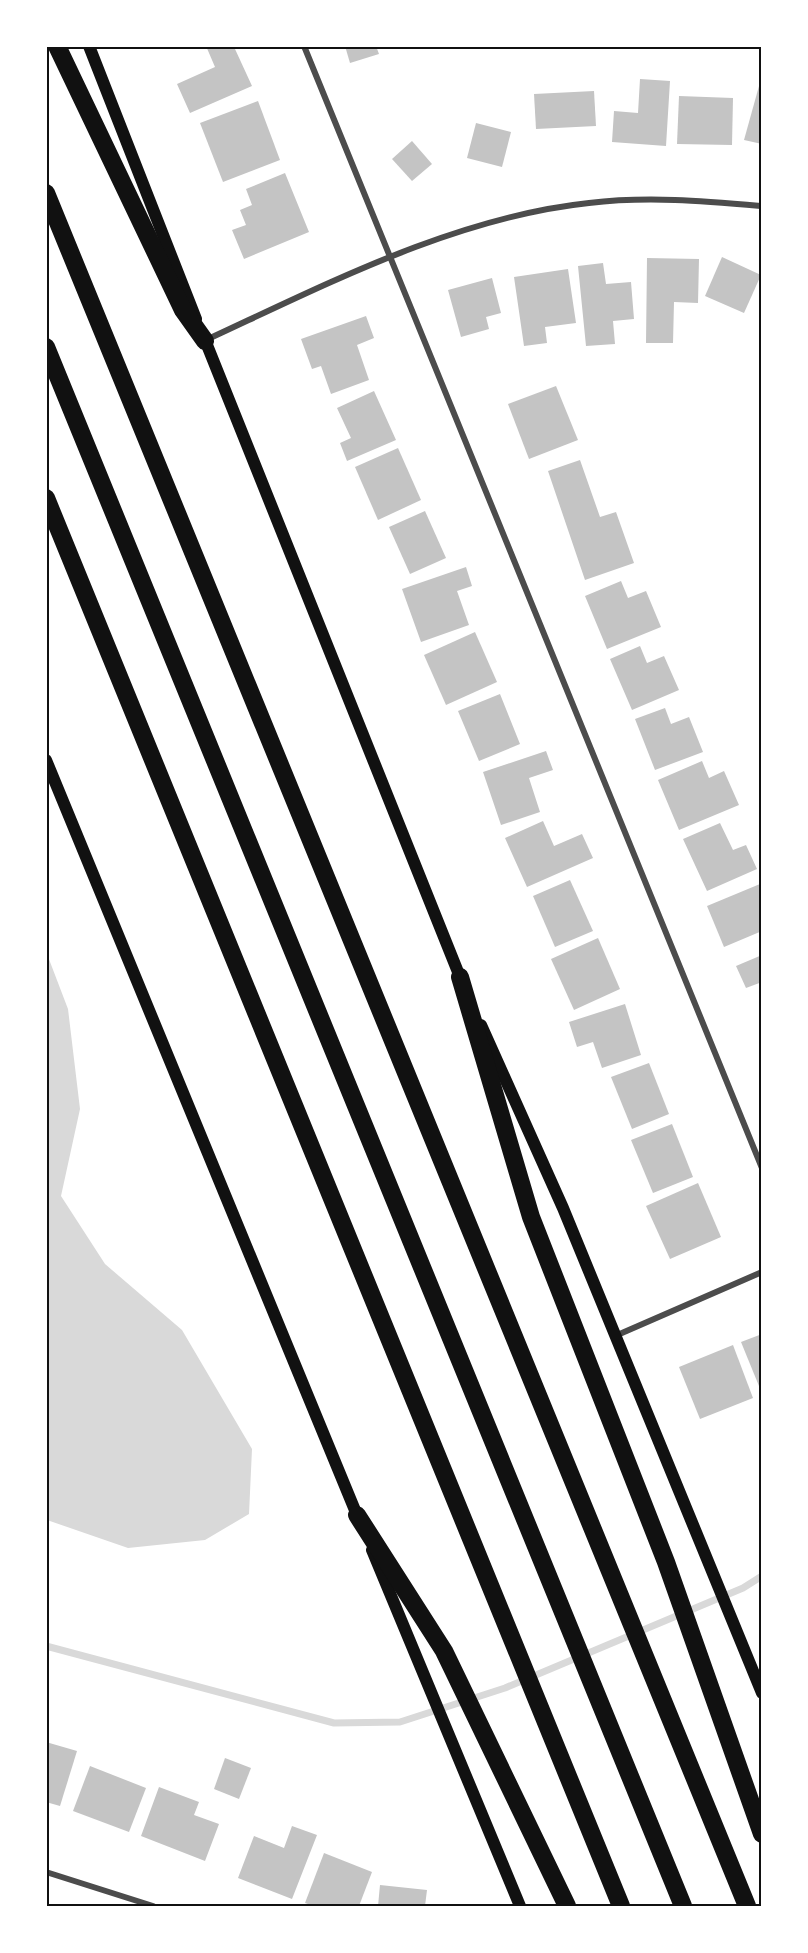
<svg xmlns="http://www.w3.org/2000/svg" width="808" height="1953" font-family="Raleway,sans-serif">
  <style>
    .water { fill: #d9d9d9 }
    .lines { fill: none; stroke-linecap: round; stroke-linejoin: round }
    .stream { stroke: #d9d9d9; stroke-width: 7 }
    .building { fill: #c4c4c4 }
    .minor { stroke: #4c4c4c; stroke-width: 6 }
    .secondary { stroke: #111; stroke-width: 12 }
    .motorway { stroke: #111; stroke-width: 18 }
    .neatline { fill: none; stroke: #111; stroke-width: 2 }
  </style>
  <rect width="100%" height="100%" fill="#fff"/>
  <polygon class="water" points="47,954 68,1009 80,1109 61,1196 105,1264 182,1330 252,1449 249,1514 205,1540 128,1548 47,1520"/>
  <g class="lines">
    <polyline class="stream" points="46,1646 334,1723 400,1722 505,1688 743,1588 762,1576"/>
  </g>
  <g class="building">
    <polygon points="206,46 242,46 235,49 252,86 190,113 177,84 215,67"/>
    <polygon points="345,46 376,46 379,54 350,63"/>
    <polygon points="640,79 670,81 666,146 612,142 614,111 638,113"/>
    <polygon points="759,86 762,87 762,144 744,140"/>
    <polygon points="594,91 596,126 536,129 534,94"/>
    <polygon points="679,96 733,98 732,145 677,144"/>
    <polygon points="258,101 280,160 223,182 200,123"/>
    <polygon points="476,123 511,132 502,167 467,158"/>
    <polygon points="412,141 432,164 412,181 392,159"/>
    <polygon points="285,173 309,232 244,259 232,230 246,225 240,210 252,205 246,189"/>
    <polygon points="722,257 761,275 744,313 705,296"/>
    <polygon points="647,258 699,259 698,303 674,302 673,343 646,343"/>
    <polygon points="603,263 606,284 631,282 634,319 613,321 615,344 586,346 578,266"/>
    <polygon points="568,269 576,323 545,327 547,343 524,346 514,277"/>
    <polygon points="492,278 501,313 486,317 489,329 461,337 448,290"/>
    <polygon points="366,316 374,338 357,345 369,380 331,394 321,366 312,369 301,339"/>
    <polygon points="556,386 578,440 529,459 508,404"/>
    <polygon points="374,391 396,440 347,461 340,443 351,438 337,408"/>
    <polygon points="398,448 421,500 378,520 355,467"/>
    <polygon points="580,460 600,517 616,512 634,563 585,580 548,471"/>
    <polygon points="425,511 446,558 410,574 389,527"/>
    <polygon points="466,567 472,586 457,591 469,625 421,642 402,589"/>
    <polygon points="621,581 628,598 646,591 661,627 607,649 585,596"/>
    <polygon points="475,632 497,682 446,705 424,655"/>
    <polygon points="640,646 647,663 664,656 679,690 632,710 610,659"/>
    <polygon points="500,694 520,744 479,761 458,711"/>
    <polygon points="665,708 671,724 689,717 703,752 655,770 635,719"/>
    <polygon points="546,751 553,770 529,778 540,812 501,825 483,772"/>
    <polygon points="702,761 709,778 724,771 739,805 679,830 658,780"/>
    <polygon points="543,821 554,846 582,834 593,858 527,887 505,838"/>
    <polygon points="720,823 733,850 746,845 757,869 707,891 683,839"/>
    <polygon points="570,880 593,931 555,947 533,896"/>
    <polygon points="760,884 762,931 724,947 707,906"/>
    <polygon points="598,938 620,989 574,1010 551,959"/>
    <polygon points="762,955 762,982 746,988 736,966"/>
    <polygon points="625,1004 641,1055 602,1068 593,1042 577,1047 569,1022"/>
    <polygon points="649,1063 669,1114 632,1129 611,1077"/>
    <polygon points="672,1124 693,1177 653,1193 631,1140"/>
    <polygon points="698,1183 721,1237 670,1259 646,1206"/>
    <polygon points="762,1334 762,1391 761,1391 741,1342"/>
    <polygon points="733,1345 753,1398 700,1419 679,1367"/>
    <polygon points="46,1742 77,1751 60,1806 46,1802"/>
    <polygon points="225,1758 251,1768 239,1799 214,1789"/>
    <polygon points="90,1766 146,1788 129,1832 73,1811"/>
    <polygon points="159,1787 199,1802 194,1815 219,1824 205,1861 141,1836"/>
    <polygon points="292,1826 317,1835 292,1899 238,1878 254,1836 284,1848"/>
    <polygon points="324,1853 372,1872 359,1906 314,1906 305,1903"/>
    <polygon points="380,1885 427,1890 425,1906 378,1906"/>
  </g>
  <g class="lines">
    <g class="minor">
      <polyline points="304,46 762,1168"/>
      <path d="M206,340C327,284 456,217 589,203C647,196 704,201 762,206"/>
      <polyline points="615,1336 762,1272"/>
      <polyline points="46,1872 153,1906"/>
    </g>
    <g class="secondary">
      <polyline points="89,46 196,319"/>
      <polyline points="203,335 462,982"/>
      <polyline points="46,760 359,1520"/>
      <polyline points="481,1025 563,1208 762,1693"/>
      <polyline points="372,1550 520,1906"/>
    </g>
    <g class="motorway">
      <polyline points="57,46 183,310 205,341"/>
      <polyline points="46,193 747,1906"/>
      <polyline points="46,347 683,1906"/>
      <polyline points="46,498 621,1906"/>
      <polyline points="460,977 531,1217 666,1562 762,1834"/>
      <polyline points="357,1515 444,1651 567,1906"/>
    </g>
  </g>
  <rect width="808" height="1953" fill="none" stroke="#ffffff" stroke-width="96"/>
  <rect x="48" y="48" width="712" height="1857" class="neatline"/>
</svg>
